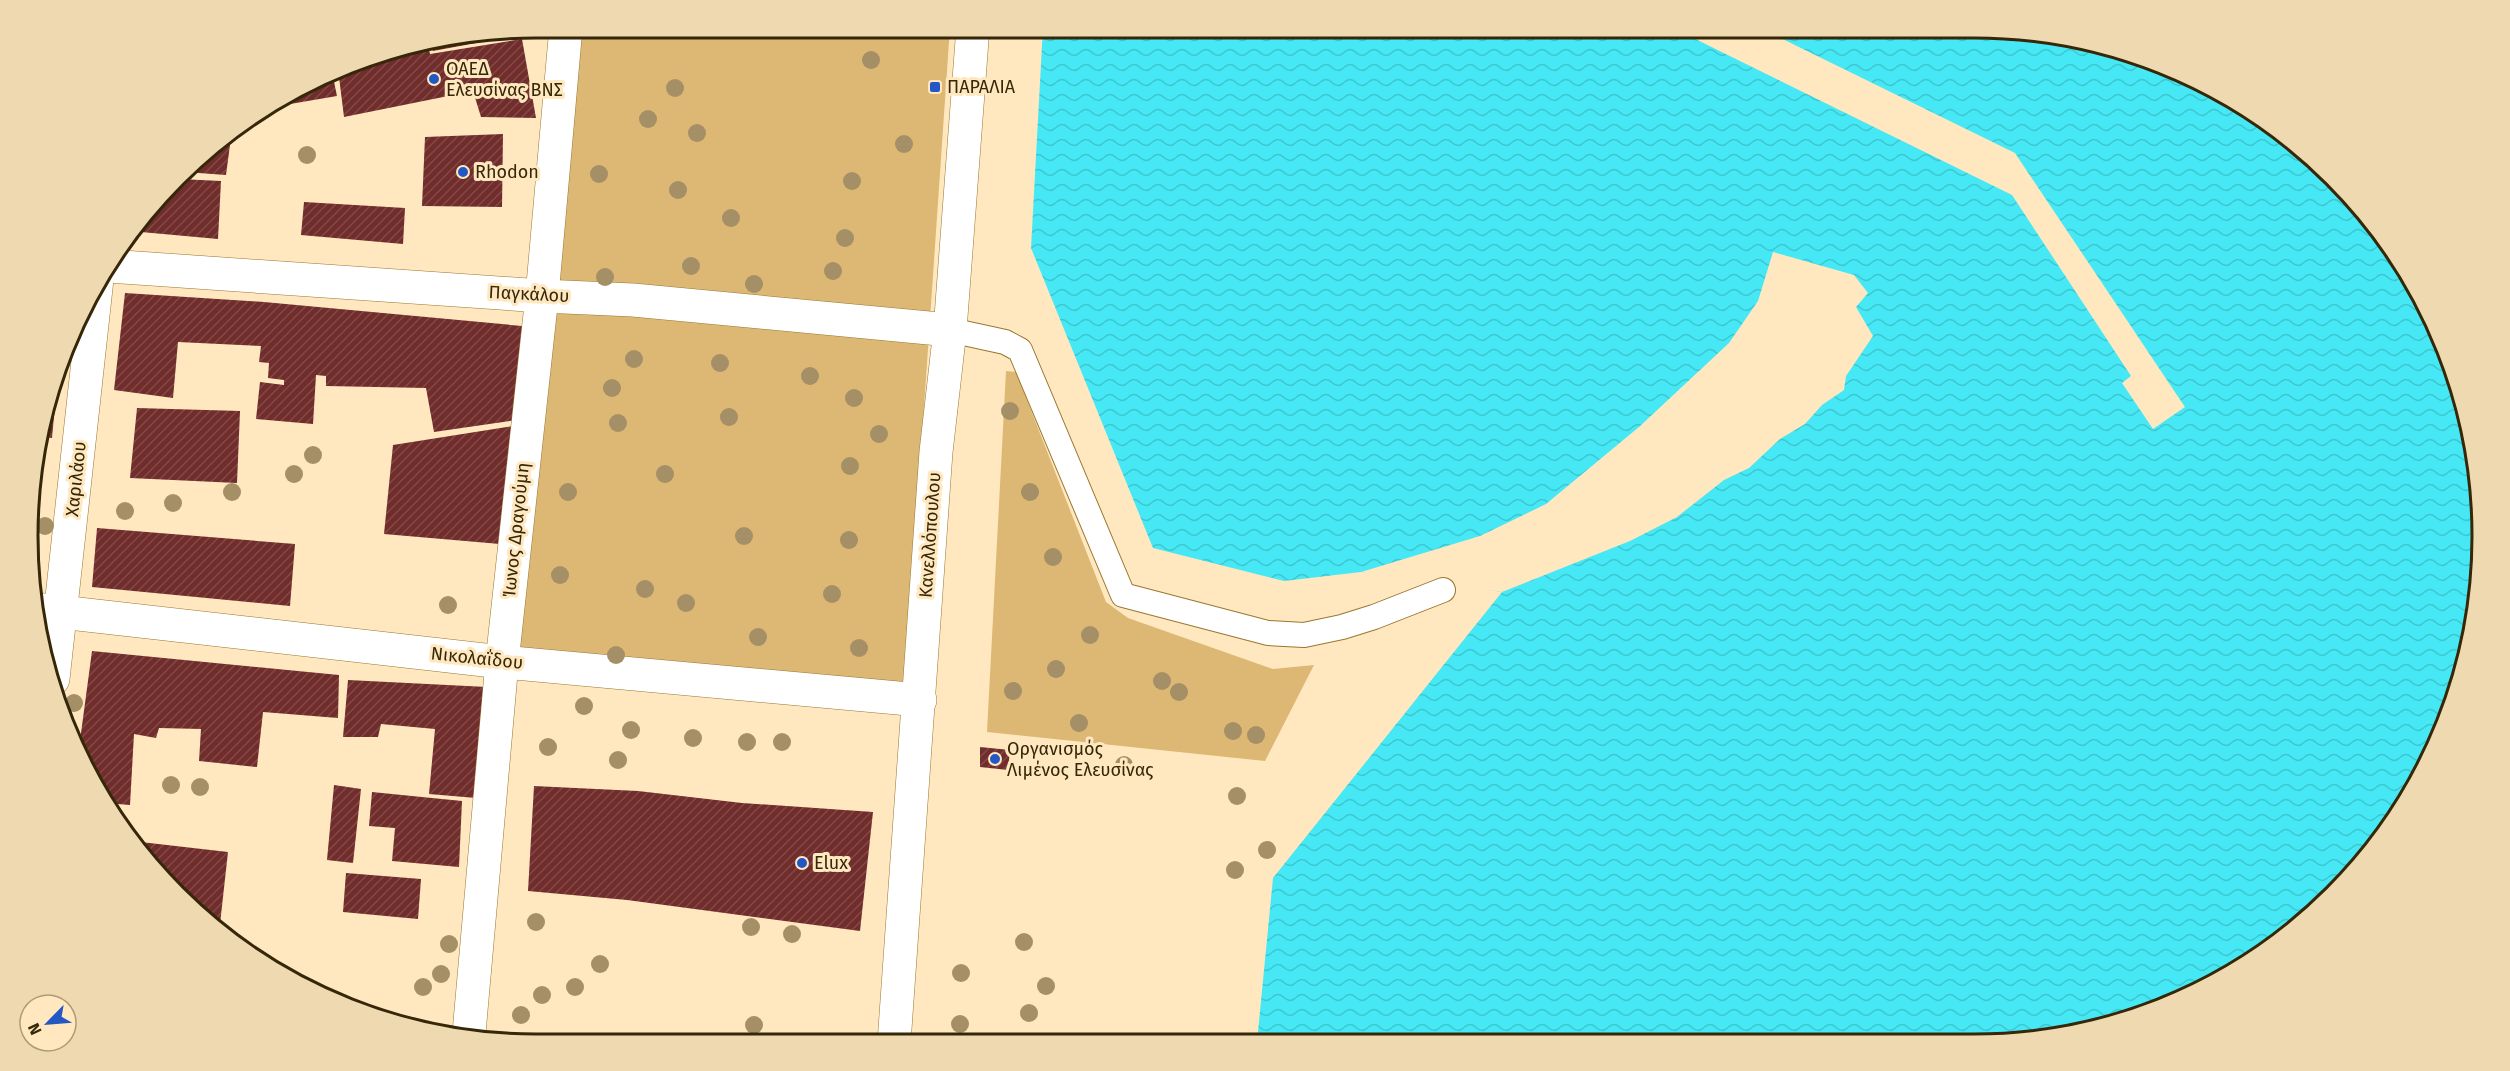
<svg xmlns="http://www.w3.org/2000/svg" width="2510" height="1071" font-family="'Fira Sans',sans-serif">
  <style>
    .green { fill: #dcb874 }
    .water { fill: url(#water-waves) }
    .pier { fill: #ffe8bf }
    .building { fill: url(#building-hatch) }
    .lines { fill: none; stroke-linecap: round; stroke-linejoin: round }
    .service-casing { stroke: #9a7730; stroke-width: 26 }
    .pedestrian-casing { stroke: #9a7730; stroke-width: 34 }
    .minor-casing { stroke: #9a7730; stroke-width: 34 }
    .secondary-casing { stroke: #9a7730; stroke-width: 34 }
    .service { stroke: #fff; stroke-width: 24 }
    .pedestrian { stroke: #fff; stroke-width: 33 }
    .minor { stroke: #fff; stroke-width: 33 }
    .secondary { stroke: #fff; stroke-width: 33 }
    .tree { fill: #a58f66 }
    .poi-dot { fill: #2257c4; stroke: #ffe8bf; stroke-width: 2 }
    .labels { text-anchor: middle; stroke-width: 6; stroke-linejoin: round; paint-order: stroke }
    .poi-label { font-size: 18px; fill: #352708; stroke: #ffe8bf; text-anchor: start }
    .street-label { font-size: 18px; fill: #352708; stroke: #ffe8bf }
    .rim { fill: none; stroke: #352708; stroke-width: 3 }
  </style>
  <defs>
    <pattern id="water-waves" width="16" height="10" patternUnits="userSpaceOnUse" patternTransform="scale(1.5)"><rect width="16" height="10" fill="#45e8f4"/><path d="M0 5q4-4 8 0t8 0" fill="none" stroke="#3dc7d0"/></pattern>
    <pattern id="building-hatch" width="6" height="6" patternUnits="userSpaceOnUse" patternTransform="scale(1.5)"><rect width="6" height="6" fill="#712c2c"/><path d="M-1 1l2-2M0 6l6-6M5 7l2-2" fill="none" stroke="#814947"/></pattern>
  </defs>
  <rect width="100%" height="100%" fill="#ffe8bf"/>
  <g class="green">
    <polygon points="581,27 950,27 905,685 516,652"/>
    <polygon points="1006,371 1016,372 1106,602 1128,618 1273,669 1314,665 1265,761 987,732"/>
  </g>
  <polygon class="water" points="1043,27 1975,27 2138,54 2229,95 2310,153 2378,226 2431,311 2466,404 2482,503 2479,602 2456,699 2397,818 2310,918 2199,992 2041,1040 1257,1042 1273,878 1502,592 1361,572 1284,581 1153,548 1031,248"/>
  <g class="pier">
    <polygon points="1671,27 1758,27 2015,153 2185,407 2153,429 2122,383 2131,376 2012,195"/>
    <polygon points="1773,252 1854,275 1868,293 1856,307 1873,336 1846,376 1844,390 1822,405 1805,424 1780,439 1749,468 1724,480 1677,517 1630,541 1502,592 1399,580 1361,572 1480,536 1546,504 1639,427 1729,343 1758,301"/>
  </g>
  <g class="building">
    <polygon points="535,27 536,32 433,51 431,44"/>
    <polygon points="522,39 536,118 481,117 473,91 344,117 338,69 372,54 428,45 430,54"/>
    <polygon points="332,72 337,96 261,109 282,95"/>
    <polygon points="232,130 226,175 185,172 200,153"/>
    <polygon points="503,134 502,207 422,206 425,137"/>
    <polygon points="179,179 221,181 218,239 141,232 141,225"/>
    <polygon points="304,202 405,208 403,244 301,235"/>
    <polygon points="125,293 264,302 533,327 523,419 434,432 426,388 326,386 326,376 316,375 313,424 256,419 260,382 284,385 284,380 268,378 269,363 259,362 261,346 178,342 173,398 114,390"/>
    <polygon points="57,384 52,438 37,436 56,384"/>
    <polygon points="137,408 240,411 237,483 130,478"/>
    <polygon points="513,426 500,544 384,534 393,445"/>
    <polygon points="97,528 295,544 290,606 92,587"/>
    <polygon points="92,651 339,675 338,718 263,712 257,767 199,761 201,729 159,728 156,738 134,734 130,805 105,803 95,790 79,748"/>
    <polygon points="348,680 487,687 476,798 429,794 435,729 381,724 378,737 343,737"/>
    <polygon points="980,747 1010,750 1008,770 980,767"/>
    <polygon points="334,785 361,789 353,863 327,860"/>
    <polygon points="534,786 638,791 742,803 873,812 860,931 627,900 528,891"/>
    <polygon points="372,792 462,801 459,867 392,861 395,828 369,826"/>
    <polygon points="132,841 228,852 219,933 153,871"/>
    <polygon points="346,873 421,879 418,919 343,912"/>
  </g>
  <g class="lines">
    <g class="service-casing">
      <polyline id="service" points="950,330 1005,342 1020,350 1123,595 1268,633 1304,635 1342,627 1374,617 1443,590"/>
    </g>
    <g class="pedestrian-casing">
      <polyline id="pedestrian" points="502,662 542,296 566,27"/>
    </g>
    <g class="minor-casing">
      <g id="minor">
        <polyline points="34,609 502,662 920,700"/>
        <polyline points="53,679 97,279"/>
        <polyline points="469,1033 502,662"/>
      </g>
    </g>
    <g class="secondary-casing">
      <g id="secondary">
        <polyline points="108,266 542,296 633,300 950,330"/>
        <polyline points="894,1043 936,452 950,330 973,27"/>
      </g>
    </g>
    <use href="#service" class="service"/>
    <use href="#pedestrian" class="pedestrian"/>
    <use href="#minor" class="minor"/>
    <use href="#secondary" class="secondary"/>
  </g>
  <g class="tree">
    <circle cx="871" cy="60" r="9"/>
    <circle cx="675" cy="88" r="9"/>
    <circle cx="648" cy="119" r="9"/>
    <circle cx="697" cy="133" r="9"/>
    <circle cx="904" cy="144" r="9"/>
    <circle cx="307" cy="155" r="9"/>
    <circle cx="599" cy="174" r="9"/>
    <circle cx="852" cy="181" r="9"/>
    <circle cx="678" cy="190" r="9"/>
    <circle cx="731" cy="218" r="9"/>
    <circle cx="845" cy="238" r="9"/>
    <circle cx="691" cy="266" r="9"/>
    <circle cx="833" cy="271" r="9"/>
    <circle cx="605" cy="277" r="9"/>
    <circle cx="754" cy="284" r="9"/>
    <circle cx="634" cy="359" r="9"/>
    <circle cx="720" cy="363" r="9"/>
    <circle cx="810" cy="376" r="9"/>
    <circle cx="612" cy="388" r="9"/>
    <circle cx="854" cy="398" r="9"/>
    <circle cx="1010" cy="411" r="9"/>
    <circle cx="729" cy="417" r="9"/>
    <circle cx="618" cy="423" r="9"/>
    <circle cx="879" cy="434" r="9"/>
    <circle cx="313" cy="455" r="9"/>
    <circle cx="850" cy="466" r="9"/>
    <circle cx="294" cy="474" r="9"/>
    <circle cx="665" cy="474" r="9"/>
    <circle cx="232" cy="492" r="9"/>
    <circle cx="568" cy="492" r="9"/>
    <circle cx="1030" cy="492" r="9"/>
    <circle cx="173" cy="503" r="9"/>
    <circle cx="125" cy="511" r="9"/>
    <circle cx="45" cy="526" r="9"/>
    <circle cx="744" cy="536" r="9"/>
    <circle cx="849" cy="540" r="9"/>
    <circle cx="1053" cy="557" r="9"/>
    <circle cx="560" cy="575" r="9"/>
    <circle cx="645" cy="589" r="9"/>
    <circle cx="832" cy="594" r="9"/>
    <circle cx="686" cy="603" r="9"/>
    <circle cx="448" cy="605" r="9"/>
    <circle cx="1090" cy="635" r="9"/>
    <circle cx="758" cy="637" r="9"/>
    <circle cx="859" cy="648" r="9"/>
    <circle cx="616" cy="655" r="9"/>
    <circle cx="1056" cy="669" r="9"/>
    <circle cx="1162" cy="681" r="9"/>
    <circle cx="1013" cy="691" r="9"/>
    <circle cx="1179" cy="692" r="9"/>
    <circle cx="74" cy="703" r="9"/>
    <circle cx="584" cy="706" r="9"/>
    <circle cx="1079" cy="723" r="9"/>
    <circle cx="631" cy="730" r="9"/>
    <circle cx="1233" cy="731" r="9"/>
    <circle cx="1256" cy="735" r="9"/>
    <circle cx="693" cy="738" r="9"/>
    <circle cx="747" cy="742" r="9"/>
    <circle cx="782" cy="742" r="9"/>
    <circle cx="548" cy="747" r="9"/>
    <circle cx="618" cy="760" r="9"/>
    <circle cx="1124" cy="765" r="9"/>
    <circle cx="171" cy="785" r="9"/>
    <circle cx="200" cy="787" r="9"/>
    <circle cx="1237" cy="796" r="9"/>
    <circle cx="1267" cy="850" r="9"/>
    <circle cx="1235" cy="870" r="9"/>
    <circle cx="536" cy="922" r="9"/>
    <circle cx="751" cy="927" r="9"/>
    <circle cx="792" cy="934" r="9"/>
    <circle cx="1024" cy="942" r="9"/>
    <circle cx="449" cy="944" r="9"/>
    <circle cx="600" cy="964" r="9"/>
    <circle cx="961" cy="973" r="9"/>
    <circle cx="441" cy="974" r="9"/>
    <circle cx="1046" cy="986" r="9"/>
    <circle cx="423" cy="987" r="9"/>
    <circle cx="575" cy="987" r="9"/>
    <circle cx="542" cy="995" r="9"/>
    <circle cx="1029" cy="1013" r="9"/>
    <circle cx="521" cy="1015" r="9"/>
    <circle cx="960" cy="1024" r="9"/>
    <circle cx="754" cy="1025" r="9"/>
  </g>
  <g class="poi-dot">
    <circle cx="434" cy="79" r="6"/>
    <rect x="929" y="81" width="12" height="12" rx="3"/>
    <circle cx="463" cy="172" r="6"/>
    <circle cx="995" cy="759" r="6"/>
    <circle cx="802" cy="863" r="6"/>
  </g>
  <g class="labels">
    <g class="poi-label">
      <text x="446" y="75">ΟΑΕΔ<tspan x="446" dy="21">Ελευσίνας ΒΝΣ</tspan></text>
      <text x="947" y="93">ΠΑΡΑΛΙΑ</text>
      <text x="475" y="178">Rhodon</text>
      <text x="1007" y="755">Οργανισμός<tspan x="1007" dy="21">Λιμένος Ελευσίνας</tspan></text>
      <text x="814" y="869">Elux</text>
    </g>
    <g class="street-label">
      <text transform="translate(529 294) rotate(3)" y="6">Παγκάλου</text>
      <text transform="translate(76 479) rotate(-84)" y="6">Χαριλάου</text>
      <text transform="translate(516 530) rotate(-84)" y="6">Ίωνος Δραγούμη</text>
      <text transform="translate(930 535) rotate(-86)" y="6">Κανελλόπουλου</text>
      <text transform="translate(477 658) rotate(6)" y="6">Νικολαΐδου</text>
    </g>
  </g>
  <path d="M0 0H2510V1071H0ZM536 38H1974A498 498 0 0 1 2472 536V536A498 498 0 0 1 1974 1034H536A498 498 0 0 1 38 536V536A498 498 0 0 1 536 38Z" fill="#efd9b0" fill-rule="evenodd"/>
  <path class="rim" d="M536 38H1974A498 498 0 0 1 2472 536V536A498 498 0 0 1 1974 1034H536A498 498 0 0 1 38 536V536A498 498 0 0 1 536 38Z"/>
  <g transform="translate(48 1023) rotate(245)"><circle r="28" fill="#ffe8bf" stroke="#ae9b76" stroke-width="1.5"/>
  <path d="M0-4.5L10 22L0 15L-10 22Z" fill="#2257c4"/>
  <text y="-9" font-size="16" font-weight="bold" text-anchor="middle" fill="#352708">N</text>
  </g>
</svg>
